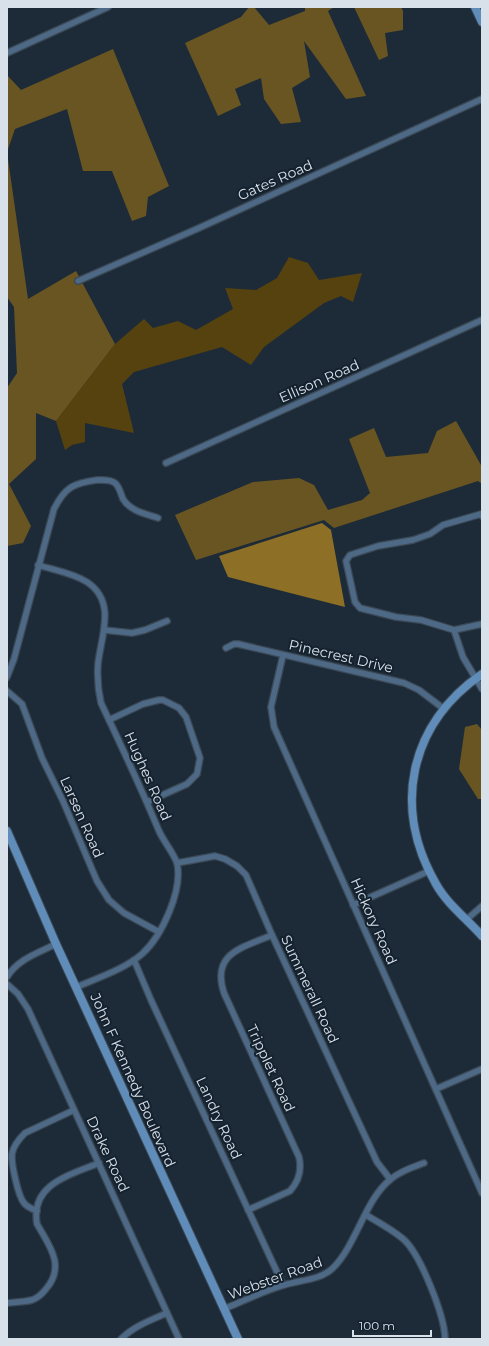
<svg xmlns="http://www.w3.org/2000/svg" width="489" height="1346" font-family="Montserrat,sans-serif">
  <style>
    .green { fill: #56420e }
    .forest { fill: #695521 }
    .water { fill: #8d7025 }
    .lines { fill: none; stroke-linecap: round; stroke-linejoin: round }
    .street-casing { stroke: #3b4855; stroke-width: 8 }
    .secondary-casing { stroke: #3b4855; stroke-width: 10 }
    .street { stroke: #4d6985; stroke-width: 5.5 }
    .secondary { stroke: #5f8cb8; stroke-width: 8 }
    .labels { text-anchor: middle; stroke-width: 4; stroke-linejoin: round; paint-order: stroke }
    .street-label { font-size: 14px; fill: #d8e1ea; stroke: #14212e }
  </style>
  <rect width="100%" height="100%" fill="#1d2b39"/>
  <polygon class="green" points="289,257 308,263 319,280 362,273 353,302 341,296 324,303 264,347 251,365 222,347 134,372 122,384 134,433 85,423 85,442 72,445 65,450 56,421 115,344 144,319 153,328 178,321 196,330 233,309 225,288 256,290 277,278"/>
  <g class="forest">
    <polygon points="249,7 254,7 269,25 305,11 305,7 334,7 328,11 366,96 346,99 304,41 310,77 292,88 301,122 281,124 264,99 261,78 235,89 241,105 218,116 185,43 241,17"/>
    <polygon points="354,7 401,7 403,11 403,30 385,33 388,56 379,60"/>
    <polygon points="113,49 169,186 148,197 146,216 132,221 112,171 83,171 67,109 15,129 7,152 28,299 76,271 115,344 56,421 36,413 36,459 9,484 31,526 23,543 7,546 7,388 17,373 14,307 7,297 7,75 21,90"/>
    <polygon points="456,421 481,465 482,465 482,484 478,481 334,528 324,520 196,560 175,515 253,482 299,478 314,485 328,510 362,500 370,493 349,439 374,428 386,457 428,453 437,431"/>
    <polygon points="477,724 482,730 482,799 478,799 459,769 465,727"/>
  </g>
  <polygon class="water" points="322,523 331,530 345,607 228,577 219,556"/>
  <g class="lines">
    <g class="street-casing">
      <g id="street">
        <polyline points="7,53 108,7"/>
        <polyline points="78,281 199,228 482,99"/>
        <polyline points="166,463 482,320"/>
        <polyline points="482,516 481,514 443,525 430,534 413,540 378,546 350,555 346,561 355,602 360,608 396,617 421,620 454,630 482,624"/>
        <path d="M38,565C54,570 73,573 87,582C117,602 101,636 98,664C97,678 98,690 101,703C121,745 141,788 159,831C164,842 173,852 177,863C183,890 162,936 142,954C125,969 97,978 77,987"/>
        <polyline points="104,630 132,633 145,630 167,621"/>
        <polyline points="454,630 463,657 482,689"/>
        <polyline points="226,648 234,644 238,644 404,683 419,690 444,709"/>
        <polyline points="283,655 271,707 274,727 482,1193"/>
        <path d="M7,677L14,659L54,509C65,487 74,483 97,480C103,480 110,479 115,483C119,486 121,494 123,499C130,511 146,514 158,518"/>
        <polyline points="7,691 22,704 42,758 63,801 97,881 109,900 124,913 159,932"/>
        <polyline points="109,720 143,704 159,700 163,700 179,708 186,717 200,758 197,774 187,784 147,802"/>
        <polyline points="177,863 215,856 225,859 237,866 246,875 272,935 377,1162 390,1179"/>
        <polyline points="353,905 429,871"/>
        <polyline points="466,920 482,906"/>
        <polyline points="134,960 151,1000 283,1285"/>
        <path d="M7,977C18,959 38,953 56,944"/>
        <polyline points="7,984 18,994 28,1009 179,1339"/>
        <polyline points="436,1089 482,1069"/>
        <path d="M248,1210L290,1191C299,1181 302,1170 299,1157L224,993C211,953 242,948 272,935"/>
        <path d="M37,1211C32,1209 27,1207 24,1203C18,1196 11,1163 12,1154C13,1147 20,1138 25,1133L74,1110"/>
        <path d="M366,1215C378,1222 391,1229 402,1238C420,1252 445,1317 445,1339"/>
        <path d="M7,1303C15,1302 24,1302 32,1300C38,1298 42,1294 46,1289C66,1266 49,1245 37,1224C30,1184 70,1175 99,1163"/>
        <path d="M224,1309C243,1301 262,1292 281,1286C297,1280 320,1281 333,1268C357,1244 365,1199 391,1179C400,1171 413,1167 424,1163"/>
        <path d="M121,1339C134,1326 151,1320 167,1313"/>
      </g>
    </g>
    <g class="secondary-casing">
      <g id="secondary">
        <polyline points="475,7 482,22"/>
        <path d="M482,674C409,724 392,808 436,884C447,904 467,919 482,936"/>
        <polyline points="7,831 56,944 238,1339"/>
      </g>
    </g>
    <use href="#street" class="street"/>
    <use href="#secondary" class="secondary"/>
  </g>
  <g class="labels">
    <g class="street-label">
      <text transform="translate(275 180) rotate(-24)" y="5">Gates Road</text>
      <text transform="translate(319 381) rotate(-24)" y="5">Ellison Road</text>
      <text transform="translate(341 656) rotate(13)" y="5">Pinecrest Drive</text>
      <text transform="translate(148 776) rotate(66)" y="5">Hughes Road</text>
      <text transform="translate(82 817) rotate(66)" y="5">Larsen Road</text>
      <text transform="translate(374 921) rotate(66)" y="5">Hickory Road</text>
      <text transform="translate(310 989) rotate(65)" y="5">Summerall Road</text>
      <text transform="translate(271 1068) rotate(65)" y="5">Tripplet Road</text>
      <text transform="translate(133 1080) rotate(66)" y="5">John F Kennedy Boulevard</text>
      <text transform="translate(219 1118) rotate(65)" y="5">Landry Road</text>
      <text transform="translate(108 1154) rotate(65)" y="5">Drake Road</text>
      <text transform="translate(275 1278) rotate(-20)" y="5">Webster Road</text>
    </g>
  </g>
  <rect width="489" height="1346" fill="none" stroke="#d8e1ea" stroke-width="16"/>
  <path d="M353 1330v6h78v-6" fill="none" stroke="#d8e1ea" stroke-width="2"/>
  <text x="359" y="1330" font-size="12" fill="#d8e1ea" stroke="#14212e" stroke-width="3" paint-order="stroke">100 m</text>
</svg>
